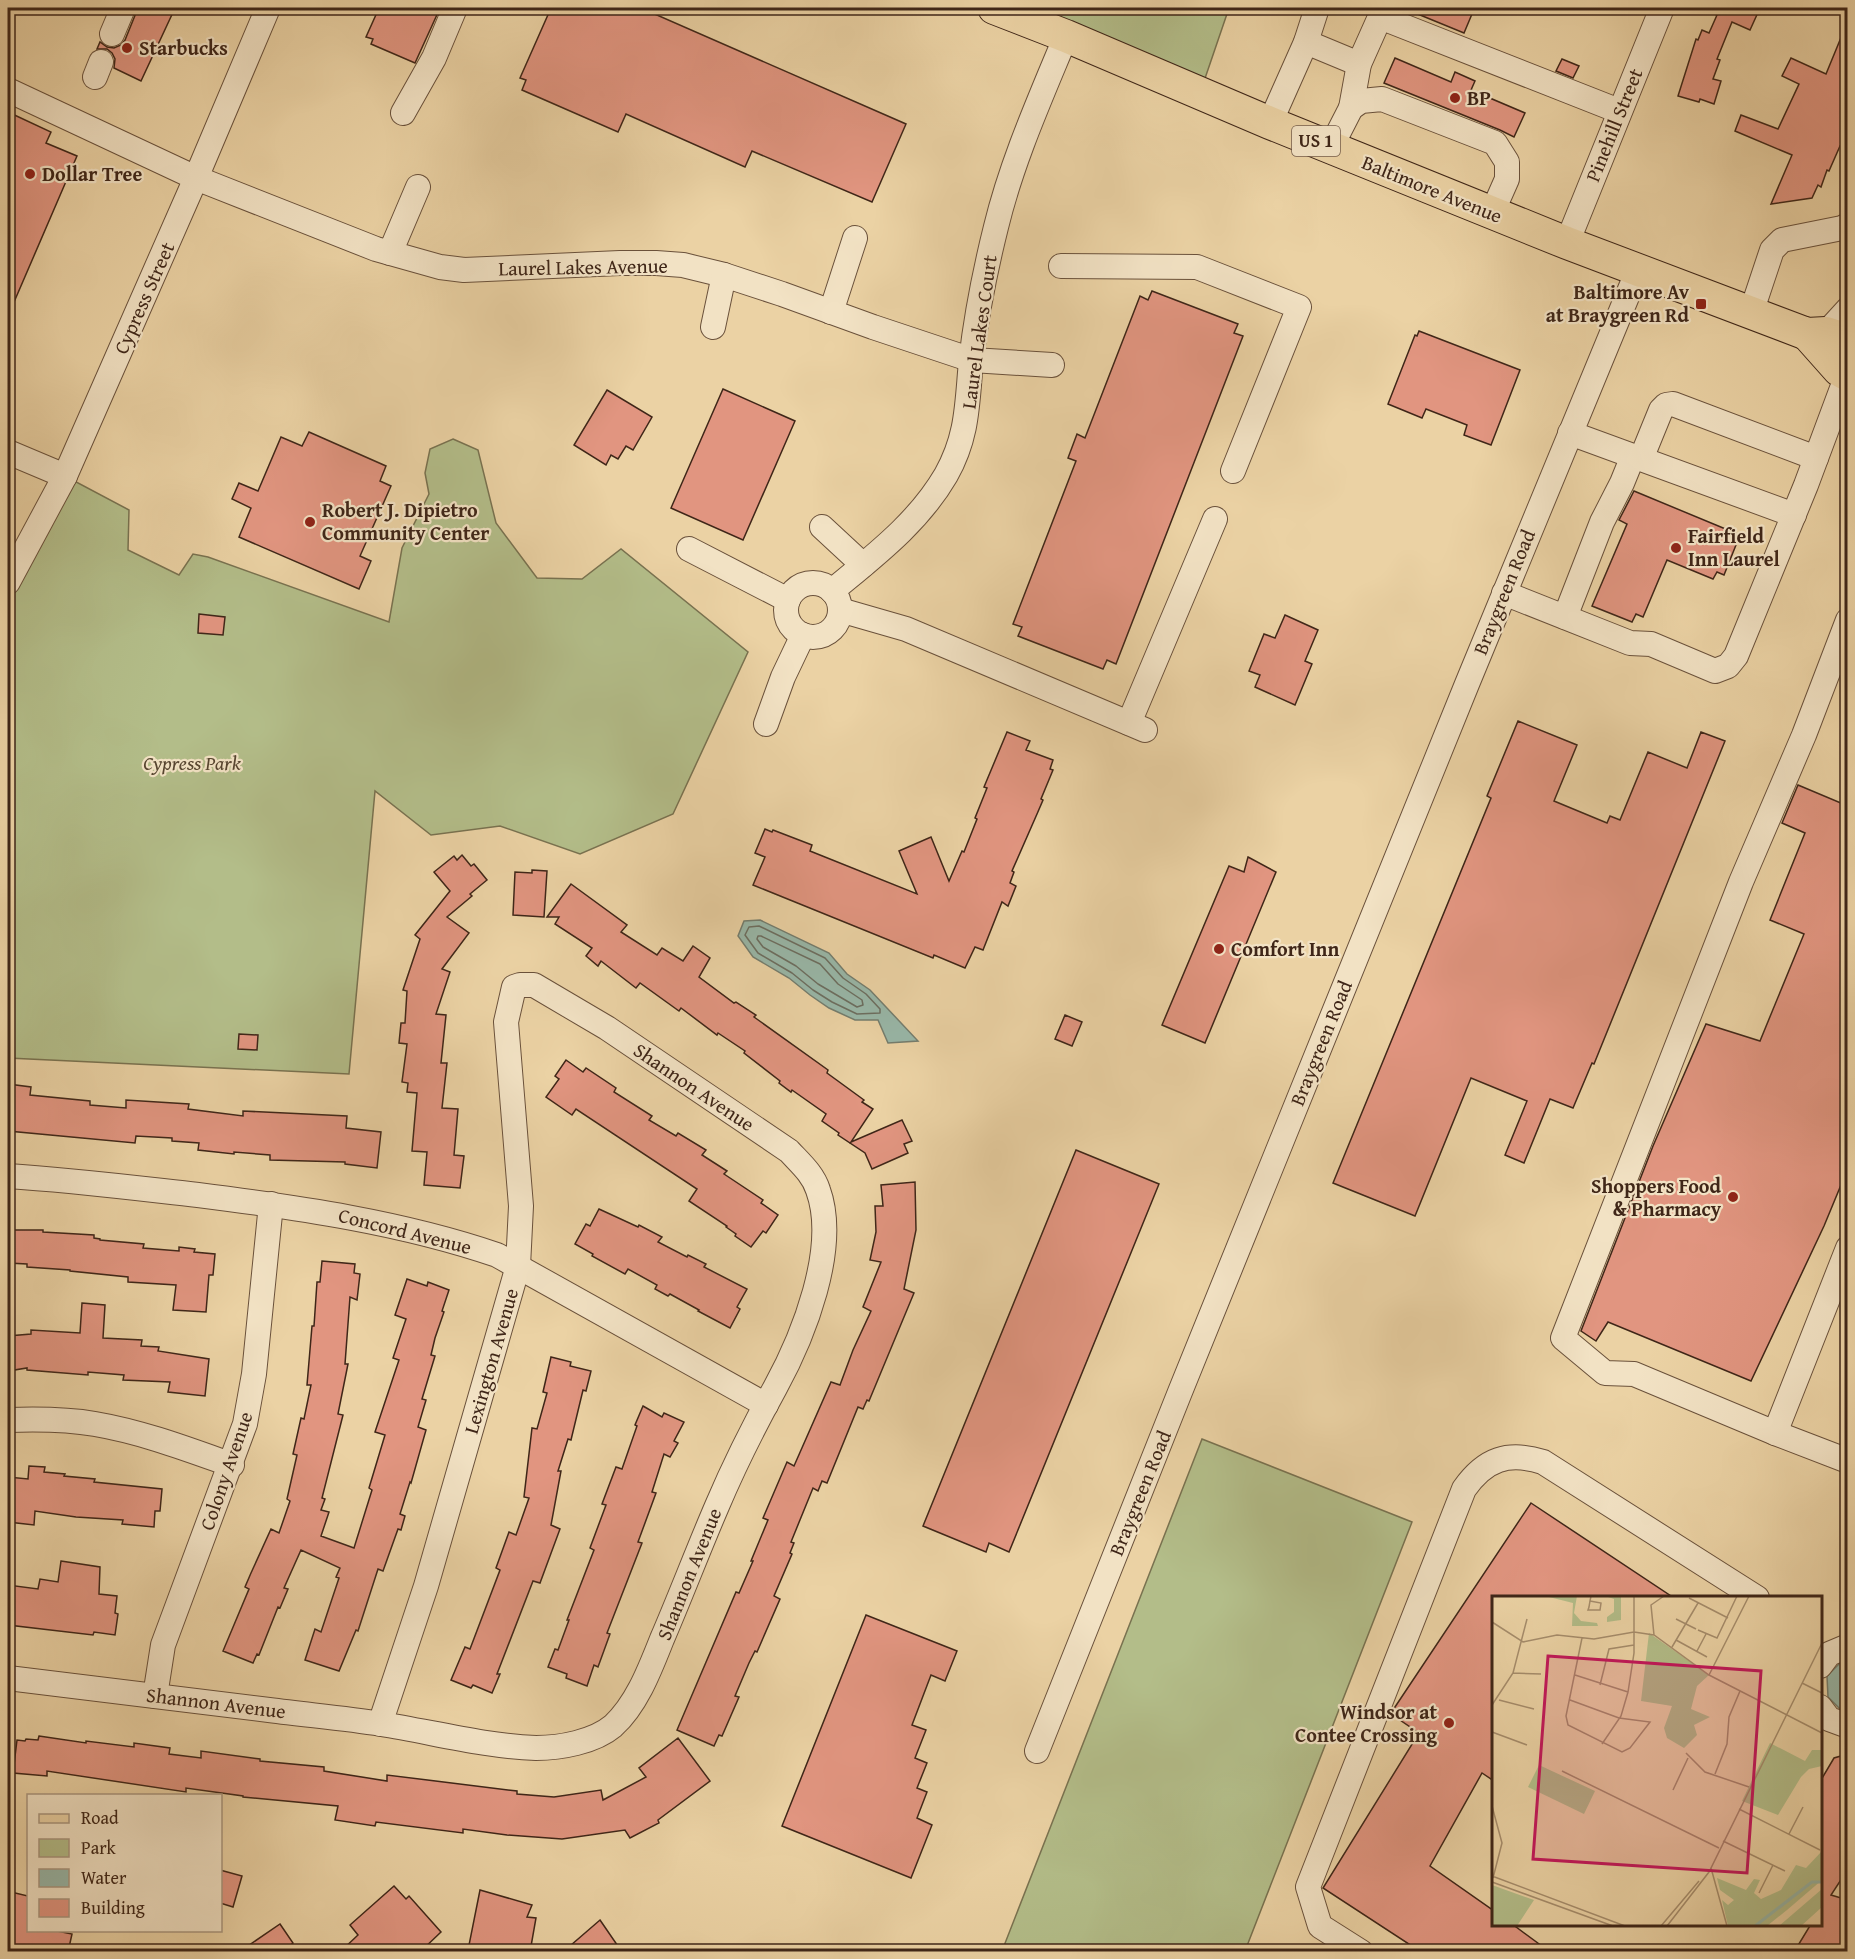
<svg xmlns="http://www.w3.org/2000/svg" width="1855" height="1959" font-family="'Gentium Book Plus',serif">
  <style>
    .green { fill: #b3bd89; stroke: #797250; stroke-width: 1.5 }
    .water { fill: #98b7a8; stroke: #747d6e; stroke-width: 1.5 }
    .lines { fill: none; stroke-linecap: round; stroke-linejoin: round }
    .shore { stroke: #6c6e60; stroke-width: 1.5 }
    .building { fill: #e19580; stroke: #3f2618; stroke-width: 1.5 }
    .minor-casing { stroke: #6a513b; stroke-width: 26 }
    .major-casing { stroke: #3f2618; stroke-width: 34 }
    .minor { stroke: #f2e2c4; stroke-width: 24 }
    .major { stroke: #ebd2a4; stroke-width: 32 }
    .poi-dot { fill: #8f2418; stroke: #f2e2c4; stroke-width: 2 }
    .labels { text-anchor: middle; stroke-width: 4.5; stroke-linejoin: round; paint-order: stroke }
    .shield { fill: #f2e2c4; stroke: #755e4c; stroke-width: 1.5 }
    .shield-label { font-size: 18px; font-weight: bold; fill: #3f2618 }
    .poi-label { font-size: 20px; font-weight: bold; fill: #3f2618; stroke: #f2e2c4; text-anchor: start }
    .street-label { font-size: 20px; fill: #3f2618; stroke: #f2e2c4 }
    .park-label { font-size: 20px; font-style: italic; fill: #56442f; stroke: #f2e2c4 }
    .inset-river { fill: none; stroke: #98b7a8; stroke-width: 3 }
    .inset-road { fill: none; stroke: #a68d6c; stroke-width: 1.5 }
    .view { fill: #c2185b; fill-opacity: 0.15; stroke: #c2185b; stroke-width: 3 }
    .inset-edge { fill: none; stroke: #3f2618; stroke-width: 3 }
  </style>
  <rect width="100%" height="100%" fill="#ebd2a4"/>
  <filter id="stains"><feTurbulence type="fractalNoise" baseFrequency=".00333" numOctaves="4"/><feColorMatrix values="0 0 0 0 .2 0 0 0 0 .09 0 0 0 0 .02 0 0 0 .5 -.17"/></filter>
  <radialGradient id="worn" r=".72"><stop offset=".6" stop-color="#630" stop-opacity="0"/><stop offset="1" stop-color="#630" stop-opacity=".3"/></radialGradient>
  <g class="green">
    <polygon points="987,8 1229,8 1200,93"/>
    <polygon points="453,439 478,450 496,523 537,578 582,579 621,549 748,652 673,814 580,854 500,826 431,835 375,791 349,1074 8,1058 8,574 65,476 129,510 128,550 179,575 193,554 208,557 389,622 402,548 429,494 425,473 430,449"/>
    <polygon points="1202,1439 1412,1522 1245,1951 1002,1951"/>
  </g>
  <g class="water">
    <polygon points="760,920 829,953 847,974 870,990 918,1041 888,1043 878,1020 855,1020 829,1008 810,995 789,978 753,957 738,936 744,921"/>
    <polygon points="1842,1661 1847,1661 1847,1712 1843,1712 1828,1697 1827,1676"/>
  </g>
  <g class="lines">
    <g class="shore">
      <polygon points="759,926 825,958 843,978 866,994 880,1009 880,1013 857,1014 832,1002 813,990 792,973 758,953 745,935 749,927"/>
      <polygon points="758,936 761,936 820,964 838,984 862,1000 863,1005 857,1007 818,984 796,966 763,947 757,939"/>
    </g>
  </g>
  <g class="building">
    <polygon points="138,8 175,8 141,81 114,68 115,59 112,53 107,49 97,49 100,42 107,47 114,48 121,45 125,40"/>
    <polygon points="379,8 440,8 415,63 371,44 373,39 366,37"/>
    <polygon points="551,8 641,8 906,124 872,202 752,151 745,167 626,114 618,132 522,90 526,80 520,78"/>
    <polygon points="1403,8 1457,8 1472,14 1464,33"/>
    <polygon points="1699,8 1760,8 1750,30 1732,22 1717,59 1720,60 1713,79 1721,81 1714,104 1700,99 1699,102 1678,96 1696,39 1698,40 1702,30 1709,33 1717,15"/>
    <polygon points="1847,23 1848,135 1842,147 1840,146 1829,171 1827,170 1821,187 1818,185 1812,198 1771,204 1792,155 1735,131 1741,115 1778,129 1799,84 1782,76 1791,58 1826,74"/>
    <polygon points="1395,58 1451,82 1455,72 1475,81 1471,90 1525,113 1514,137 1500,130 1384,83"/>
    <polygon points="1562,59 1579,66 1573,78 1556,71"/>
    <polygon points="8,112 51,132 46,143 77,156 8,316"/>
    <polygon points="1152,291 1238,324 1234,333 1243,336 1116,664 1107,660 1103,669 1018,636 1022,627 1013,624 1076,461 1068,458 1077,434 1085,438 1140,296 1148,300"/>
    <polygon points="1419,331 1520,370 1491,445 1464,435 1467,425 1426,409 1422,418 1388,404 1415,335 1417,336"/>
    <polygon points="723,389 795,421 743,540 671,508"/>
    <polygon points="607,390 652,417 633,450 626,446 618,459 611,455 606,465 574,445"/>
    <polygon points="309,432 386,466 380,481 391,486 360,556 371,561 359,589 239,537 251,508 232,499 239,483 258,491 281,437 302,446"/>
    <polygon points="1634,491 1740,535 1724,575 1717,572 1713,579 1667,560 1643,617 1636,614 1632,622 1592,606 1627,524 1619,520"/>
    <polygon points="199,614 225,617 223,635 198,633"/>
    <polygon points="1285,615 1318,630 1305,661 1312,664 1295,705 1255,687 1260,675 1249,671 1264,634 1275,638"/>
    <polygon points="1518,721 1577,745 1554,801 1607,823 1610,816 1620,820 1648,752 1687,768 1701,732 1725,741 1594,1064 1592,1063 1573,1108 1550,1099 1524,1163 1505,1155 1527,1101 1471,1078 1415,1216 1333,1183 1491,798 1487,796"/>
    <polygon points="1007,732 1030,741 1026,750 1053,760 1050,769 1053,770 1041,799 1043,800 1037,814 1012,871 1014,872 1010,883 1016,886 1008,906 1002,902 983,950 975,947 965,968 934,955 933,958 753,885 765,857 755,853 765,829 772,832 773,830 812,845 810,851 917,894 899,851 931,837 949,881 962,851 964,852 977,819 975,818 987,788 984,787"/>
    <polygon points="1798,785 1848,806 1848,1168 1824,1226 1751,1381 1608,1322 1596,1341 1581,1331 1653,1146 1706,1024 1760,1041 1804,934 1770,920 1805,833 1782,823"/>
    <polygon points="462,855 471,866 474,864 487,880 470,894 472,896 447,917 469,933 442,969 450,972 436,1014 446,1015 441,1063 447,1063 442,1108 458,1109 454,1155 464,1156 460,1188 424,1185 427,1152 412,1151 417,1093 407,1092 408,1083 402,1082 407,1044 399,1043 401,1023 405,1023 407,991 403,990 420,939 415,935 450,891 434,872 454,856 457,860"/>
    <polygon points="1248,857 1276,872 1205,1043 1162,1025 1229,866 1244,872"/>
    <polygon points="532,870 547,871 544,917 513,915 515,872 532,873"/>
    <polygon points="571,884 627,925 621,932 657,955 662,948 683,961 693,946 710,958 699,977 734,1003 736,1002 756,1015 754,1017 828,1070 827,1073 864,1100 862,1102 873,1109 851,1142 902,1120 912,1141 904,1144 908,1153 872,1169 865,1153 838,1135 839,1133 822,1121 826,1114 792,1090 791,1092 779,1083 780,1081 744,1053 745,1051 718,1033 717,1035 681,1008 679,1011 640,983 636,988 601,961 598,966 586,956 592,948 555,924 559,917 547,917"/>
    <polygon points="1065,1015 1082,1022 1072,1046 1055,1039"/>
    <polygon points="239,1034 258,1035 257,1050 238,1049"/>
    <polygon points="566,1060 583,1072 586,1068 616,1088 614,1092 652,1116 649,1120 676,1136 678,1133 706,1150 702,1155 727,1171 724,1174 763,1200 761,1203 778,1215 766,1233 763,1231 751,1247 735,1236 736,1234 726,1227 727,1226 689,1201 697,1189 576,1109 572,1115 546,1097 559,1079 555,1076"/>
    <polygon points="8,1084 31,1087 30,1095 90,1101 90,1105 126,1108 126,1100 189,1104 188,1109 243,1116 243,1111 347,1116 346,1128 381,1132 377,1168 345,1164 345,1162 270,1160 270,1155 234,1152 234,1154 198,1150 199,1143 172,1141 172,1138 136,1136 135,1143 8,1131"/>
    <polygon points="1076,1150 1159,1184 1009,1552 989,1543 986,1552 923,1526"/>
    <polygon points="915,1182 916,1230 904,1289 914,1293 869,1401 867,1400 863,1409 858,1407 827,1483 822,1481 818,1491 813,1488 791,1542 794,1543 790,1553 792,1554 774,1596 780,1599 757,1652 755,1651 749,1663 735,1696 739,1697 722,1736 719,1735 714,1746 677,1730 736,1592 739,1593 753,1561 751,1561 768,1520 763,1518 787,1462 794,1466 831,1382 840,1385 853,1350 871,1311 863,1307 881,1262 870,1260 876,1232 875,1206 883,1206 881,1185"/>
    <polygon points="599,1209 638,1227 639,1225 662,1237 658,1242 687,1257 688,1255 706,1264 704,1267 747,1289 737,1307 740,1309 730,1328 698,1311 699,1310 670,1294 668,1296 655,1289 657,1285 628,1269 625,1274 592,1256 593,1254 575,1244 586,1224 590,1226"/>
    <polygon points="8,1230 43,1230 43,1232 94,1235 94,1238 100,1239 100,1240 144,1244 143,1248 179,1251 179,1247 195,1249 194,1252 215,1254 213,1275 209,1275 206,1312 173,1310 176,1285 128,1282 128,1277 70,1271 70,1270 27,1267 27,1264 8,1263"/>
    <polygon points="322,1261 355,1264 354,1273 360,1274 357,1300 350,1297 345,1364 348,1364 338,1414 343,1415 322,1498 325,1499 321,1510 329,1512 321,1536 354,1548 372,1490 369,1488 385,1435 375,1432 399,1360 393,1358 406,1319 395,1315 407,1279 427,1286 428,1282 449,1290 442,1311 444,1312 435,1338 431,1355 435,1356 422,1399 426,1400 418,1427 426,1430 411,1483 410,1482 400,1514 405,1516 401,1530 398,1529 383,1571 378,1569 358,1631 356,1630 339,1671 305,1660 315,1629 321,1632 339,1578 336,1577 340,1568 301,1550 284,1588 288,1589 280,1608 278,1607 259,1655 257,1654 253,1663 223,1651 249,1589 245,1587 251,1573 271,1529 279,1533 290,1501 287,1499 297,1455 293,1454 301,1418 304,1419 311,1385 307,1385 312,1326 314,1326 317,1282 320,1282"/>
    <polygon points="82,1303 105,1305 103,1338 142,1340 141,1346 159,1347 158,1351 209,1359 205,1396 168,1392 170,1382 123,1380 124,1375 88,1372 88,1375 27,1370 27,1368 8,1371 8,1336 31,1334 31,1330 80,1333"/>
    <polygon points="551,1357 571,1362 570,1366 591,1371 586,1391 583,1390 571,1440 568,1439 558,1471 561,1471 551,1525 560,1529 540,1583 533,1581 497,1674 500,1674 492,1693 473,1685 471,1688 451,1680 465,1647 470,1649 500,1570 496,1568 509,1532 516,1535 529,1498 524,1497 532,1428 537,1429 547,1393 543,1392"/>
    <polygon points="643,1406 662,1417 664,1413 684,1422 674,1441 678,1443 670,1457 664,1454 652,1492 656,1493 638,1542 642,1543 607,1633 610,1634 598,1667 594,1665 587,1686 566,1678 567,1674 548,1667 555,1649 558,1650 569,1620 567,1620 594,1550 590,1548 606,1505 602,1504 616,1467 622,1469 637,1426 635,1425"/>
    <polygon points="29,1466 45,1467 44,1472 65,1474 64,1476 95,1479 94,1482 162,1489 160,1511 155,1511 154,1527 122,1524 123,1520 76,1517 35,1511 34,1525 8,1522 8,1477 28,1479"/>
    <polygon points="1531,1503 1674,1598 1494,1598 1494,1781 1482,1773 1430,1866 1494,1911 1494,1924 1512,1924 1550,1952 1421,1952 1323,1888 1419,1733 1391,1714 1393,1710"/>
    <polygon points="61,1561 100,1567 99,1594 117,1596 115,1613 118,1614 115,1635 94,1632 93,1635 8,1625 8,1585 38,1589 40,1579 58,1582"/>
    <polygon points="866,1615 957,1651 945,1681 931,1675 912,1725 926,1730 915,1758 927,1763 917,1788 927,1792 917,1818 932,1825 911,1878 782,1826"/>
    <polygon points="39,1736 86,1743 86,1741 134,1747 134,1743 170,1748 169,1754 201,1758 201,1751 260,1759 260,1761 324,1767 324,1771 387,1781 387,1775 517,1791 517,1794 554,1797 601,1790 603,1800 646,1777 639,1768 678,1738 710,1781 658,1820 659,1823 630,1838 625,1830 562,1839 507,1835 463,1829 463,1833 376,1822 375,1826 335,1820 338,1806 243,1797 243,1796 186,1788 186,1792 47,1771 47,1776 13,1773 17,1740 25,1741 26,1739 38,1740"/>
    <polygon points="1848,1754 1848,1869 1831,1895 1848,1900 1848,1952 1794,1952 1811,1924 1821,1924 1821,1780 1834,1758"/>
    <polygon points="220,1870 242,1876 233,1907 220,1903"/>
    <polygon points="394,1886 406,1899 409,1896 441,1932 420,1952 340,1952 358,1935 350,1925"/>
    <polygon points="480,1890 532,1905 527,1917 536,1918 530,1952 496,1952 496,1949 469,1945"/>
    <polygon points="11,1892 28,1896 28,1930 52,1930 72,1934 68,1952 47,1952 10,1944 11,1940 8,1939 8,1911"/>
    <polygon points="600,1920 622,1952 563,1952"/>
    <polygon points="280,1924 293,1943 280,1952 239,1952"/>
  </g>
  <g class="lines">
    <g class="minor-casing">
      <g id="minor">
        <polyline points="112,34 123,8"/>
        <polyline points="1306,42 1359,64"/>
        <polyline points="95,77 101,62"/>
        <polyline points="8,90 196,178 376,249 440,267 464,270 620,263 656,263 683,265 724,275 782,294 873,327 972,360 1052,365"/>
        <polyline points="1351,108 1359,64 1380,17 1619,111"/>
        <polyline points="403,113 434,58 455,8"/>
        <polyline points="1270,123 1306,42 1317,8"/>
        <polyline points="1331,147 1351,108 1361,101 1382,99 1495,143 1507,162 1507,179 1492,213"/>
        <polyline points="1567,243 1662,8"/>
        <polyline points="390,253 418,187"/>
        <polyline points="1061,266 1197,267 1299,307 1233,471"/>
        <polyline points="831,312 855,238"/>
        <polyline points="1751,313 1772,250 1782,240 1842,228 1848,225"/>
        <polyline points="713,327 724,275"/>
        <polyline points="1826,333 1848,309"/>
        <polyline points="1570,433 1794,515"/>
        <polyline points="8,452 65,476"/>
        <polyline points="1641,459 1661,410 1666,405 1673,404 1816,458"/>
        <polyline points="822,527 863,565"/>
        <polyline points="689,549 788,600"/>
        <polyline points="8,582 65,476 196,178 268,8"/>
        <circle cx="813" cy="610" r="27"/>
        <path d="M832,591C874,556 918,523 946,475C968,436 967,404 971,361C976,317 985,271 996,227C1012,161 1040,99 1066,36"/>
        <polyline points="1504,593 1630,643 1651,644 1715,671 1728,666 1736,656 1806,485 1847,375"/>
        <polyline points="840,610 906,629 1145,730"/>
        <polyline points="1565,617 1602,522 1622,483 1633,456"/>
        <polyline points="1848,620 1804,735 1741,882 1563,1338 1605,1373 1634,1374 1775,1433 1848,1461"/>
        <polyline points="1129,723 1215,519"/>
        <polyline points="766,724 783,677 803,635"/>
        <path d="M8,1176C71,1180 135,1188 198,1195C300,1208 400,1222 497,1255L766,1405"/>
        <path d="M8,1420C36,1419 66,1419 95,1424C142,1432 187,1449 232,1465"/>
        <polyline points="1775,1433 1848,1248"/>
        <polyline points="1820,1666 1829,1654 1848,1646"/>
        <path d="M8,1678C95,1689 182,1699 269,1710C306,1715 344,1718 381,1724C432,1732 484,1746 536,1748C560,1748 594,1742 613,1726C637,1704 650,1669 662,1639C681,1595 698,1550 717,1506C734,1466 754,1426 775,1388C803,1337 839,1248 818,1190C813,1174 800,1163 789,1151L607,1028L534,985H520L514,987L506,1022L521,1206L518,1266L426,1586L380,1724"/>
        <polyline points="155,1696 163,1645 245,1424 254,1374 271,1204"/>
        <polyline points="1820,1707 1829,1719 1848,1726"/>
        <polyline points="1037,1751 1180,1392 1467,684 1638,270"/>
        <path d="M1361,1952L1320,1926L1308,1887L1464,1489C1485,1459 1508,1451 1543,1462L1757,1598"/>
      </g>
    </g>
    <g class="major-casing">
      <g id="major">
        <polyline points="994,8 1066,36 1270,123 1567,243 1807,334 1826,333 1848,340"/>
        <polyline points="1807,334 1839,370 1848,375"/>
      </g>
    </g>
    <use href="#minor" class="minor"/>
    <use href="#major" class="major"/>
  </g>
  <g class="poi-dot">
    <circle cx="127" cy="48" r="6"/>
    <circle cx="1455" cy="98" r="6"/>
    <circle cx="30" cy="174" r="6"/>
    <rect x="1695" y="298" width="12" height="12" rx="3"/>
    <circle cx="310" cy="522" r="6"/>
    <circle cx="1676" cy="548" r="6"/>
    <circle cx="1219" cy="949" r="6"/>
    <circle cx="1733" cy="1197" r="6"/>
    <circle cx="1449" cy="1723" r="6"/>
  </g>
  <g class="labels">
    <rect class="shield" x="1292" y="126" width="48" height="30" rx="4.5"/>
    <g class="shield-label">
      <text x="1316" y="147">US 1</text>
    </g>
    <g class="poi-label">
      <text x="139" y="55">Starbucks</text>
      <text x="1467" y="105">BP</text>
      <text x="42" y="181">Dollar Tree</text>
      <text x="1689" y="299" text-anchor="end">Baltimore Av<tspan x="1689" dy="23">at Braygreen Rd</tspan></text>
      <text x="322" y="517">Robert J. Dipietro<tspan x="322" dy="23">Community Center</tspan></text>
      <text x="1688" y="543">Fairfield<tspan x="1688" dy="23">Inn Laurel</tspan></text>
      <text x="1231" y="956">Comfort Inn</text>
      <text x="1721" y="1193" text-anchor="end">Shoppers Food<tspan x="1721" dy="23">&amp; Pharmacy</tspan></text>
      <text x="1437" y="1719" text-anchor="end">Windsor at<tspan x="1437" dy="23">Contee Crossing</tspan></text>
    </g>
    <g class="street-label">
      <text transform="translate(1614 125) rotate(-68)" y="7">Pinehill Street</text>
      <text transform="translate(1432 189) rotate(22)" y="7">Baltimore Avenue</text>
      <text transform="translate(583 267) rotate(-1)" y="7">Laurel Lakes Avenue</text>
      <text transform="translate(144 298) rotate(-66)" y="7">Cypress Street</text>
      <text transform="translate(979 332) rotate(-82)" y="7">Laurel Lakes Court</text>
      <text transform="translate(1504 592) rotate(-68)" y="7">Braygreen Road</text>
      <text transform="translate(1321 1043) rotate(-68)" y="7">Braygreen Road</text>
      <text transform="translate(694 1087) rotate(34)" y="7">Shannon Avenue</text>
      <text transform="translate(405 1231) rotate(14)" y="7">Concord Avenue</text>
      <text transform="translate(491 1361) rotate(-74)" y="7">Lexington Avenue</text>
      <text transform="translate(226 1471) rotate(-71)" y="7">Colony Avenue</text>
      <text transform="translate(1140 1493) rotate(-68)" y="7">Braygreen Road</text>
      <text transform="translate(689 1574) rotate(-68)" y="7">Shannon Avenue</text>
      <text transform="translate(216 1703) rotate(7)" y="7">Shannon Avenue</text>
    </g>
    <g class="park-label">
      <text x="192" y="770">Cypress Park</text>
    </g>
  </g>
  <g transform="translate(1492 1596)">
    <rect width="330" height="330" fill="#ebd2a4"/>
    <path d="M85,0L82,17L89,25L105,27L106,30H80L81,7L57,1ZM113,0H129V24L115,26V21L122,16V3ZM157,37L217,79L205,90L199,113L218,121L202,129L205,139L192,152L175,142L172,132L180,110L149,105ZM278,147L313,165L320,154H330V170L317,173L309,181L286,219L250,205ZM47,169L103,195L92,218L36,191ZM330,255V284L295,314L275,330H236L230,304L236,309L242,304L228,294L225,282L254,294L262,283L268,284L262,297L269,303L289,294L304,269L314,272ZM0,289L42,304L25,330H0ZM330,293V311L309,330H287Z" fill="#b3bd89"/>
    <path class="inset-river" d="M263,330L320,286H329"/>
    <path class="inset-road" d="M197,2L236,22M98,5L109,7L108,14H96L97,11L98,5L99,0M184,23L204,33M0,26L31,46L65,39L102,43L142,36L162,39L217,79L330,137M206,34L225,42L245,0M162,39L159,9L172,0M184,44L215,61M180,51L206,7M205,55L214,38M21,77L49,78M83,79L136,96M217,79L257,0M310,87L330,97M108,89L117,53L142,49M7,104L42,113M78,104L127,122L158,126L138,152L130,156L76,129L74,120L90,42M0,109L21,77L35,23M0,136L35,149M110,148L129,120L136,96L142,57V0M198,161L194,157L213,176L257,191M70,175L227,252M223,178L235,148L237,121L248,95M181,194L196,162M0,210L10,247L1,282M247,213L328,254M297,238L311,211M231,245L293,275M219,272L235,330M0,280L133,330M0,286L121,330M267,297L281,269M169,330L207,285M175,330L217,276L330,47"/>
    <path class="view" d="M56,60L269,75L255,277L41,263Z"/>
    <rect width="330" height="330" class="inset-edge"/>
  </g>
  <rect width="1855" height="1959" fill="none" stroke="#ebd2a4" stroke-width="30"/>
  <rect x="9" y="9" width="1837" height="1941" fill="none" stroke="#3f2618" stroke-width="3"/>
  <rect x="15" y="15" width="1825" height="1929" fill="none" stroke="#3f2618" stroke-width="1.5"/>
  <rect x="27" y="1794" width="195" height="138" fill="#f2e2c4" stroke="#aa977f" stroke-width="1.5"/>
  <rect x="39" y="1814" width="30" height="9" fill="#ebd2a4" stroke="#aa977f" stroke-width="1.5"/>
  <text x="81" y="1824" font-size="18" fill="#3f2618">Road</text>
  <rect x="39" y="1839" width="30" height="18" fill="#b3bd89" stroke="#aa977f" stroke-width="1.5"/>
  <text x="81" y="1854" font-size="18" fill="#3f2618">Park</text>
  <rect x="39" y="1869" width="30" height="18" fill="#98b7a8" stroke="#aa977f" stroke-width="1.5"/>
  <text x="81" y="1884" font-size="18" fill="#3f2618">Water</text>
  <rect x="39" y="1899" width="30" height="18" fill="#e19580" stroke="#aa977f" stroke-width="1.5"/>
  <text x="81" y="1914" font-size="18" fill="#3f2618">Building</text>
  <rect width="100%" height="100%" filter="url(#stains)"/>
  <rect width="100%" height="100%" fill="url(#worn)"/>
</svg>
